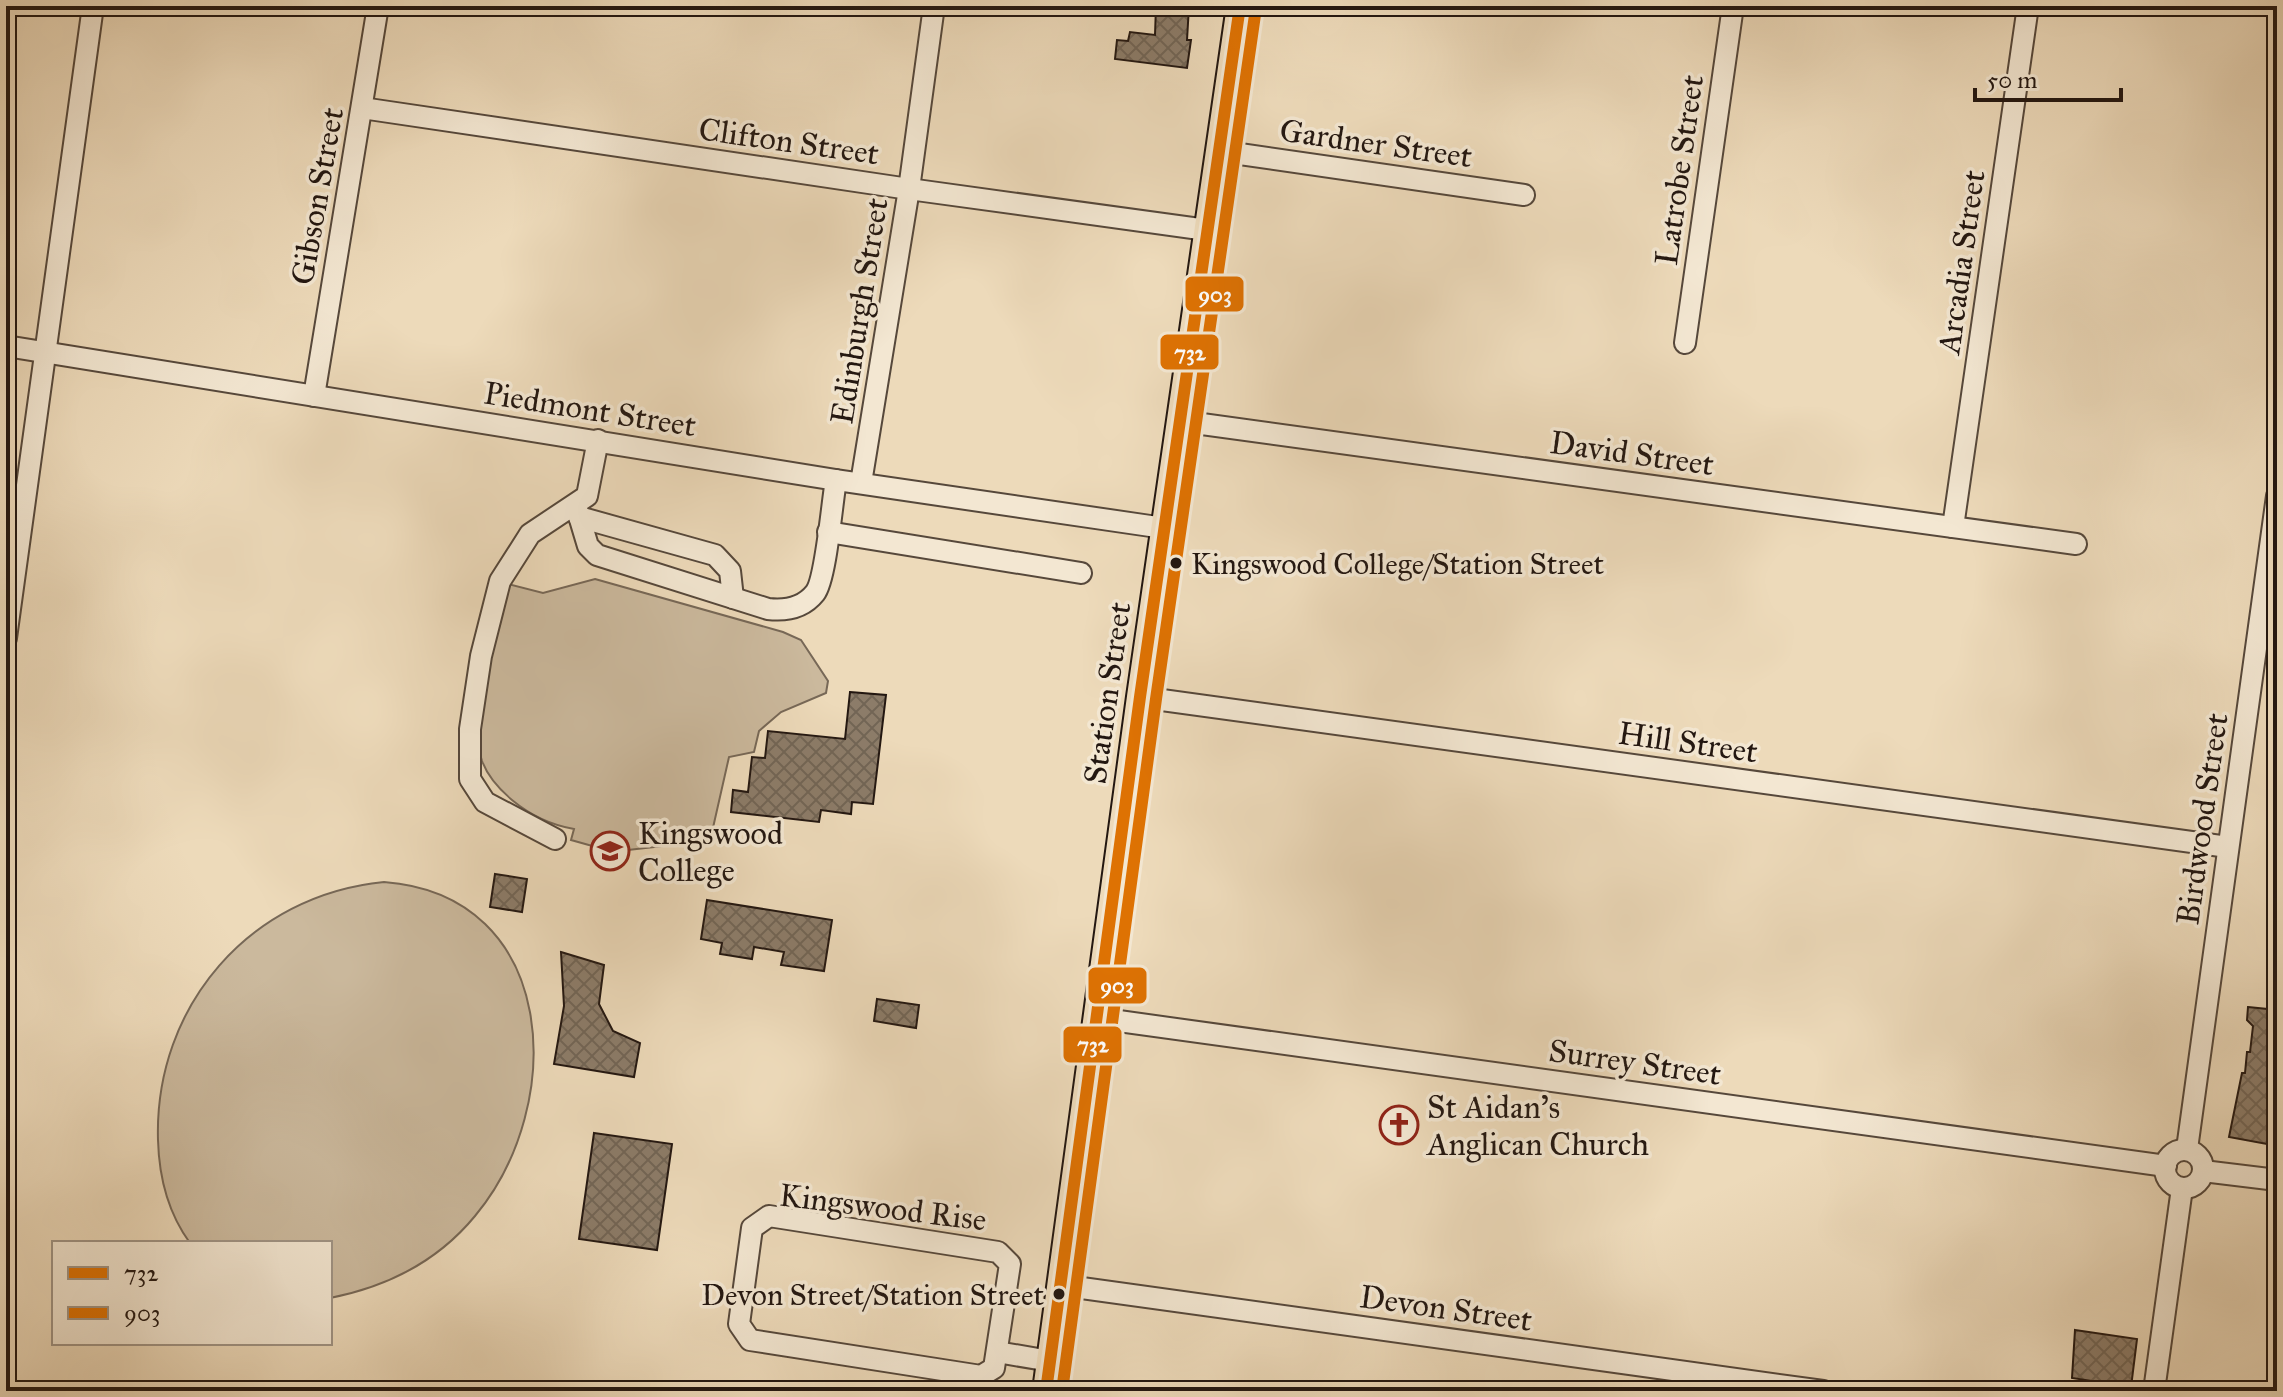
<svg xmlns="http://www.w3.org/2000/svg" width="2283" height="1397" font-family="'IM FELL Great Primer',serif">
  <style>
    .pitch { fill: #cbb99d; stroke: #776857; stroke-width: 2 }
    .building { fill: url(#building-cross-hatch); stroke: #231711; stroke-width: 2 }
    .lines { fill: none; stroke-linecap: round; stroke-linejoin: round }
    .minor-casing { stroke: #56483b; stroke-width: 24 }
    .major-casing { stroke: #231711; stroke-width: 30 }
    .minor { stroke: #f3e7d2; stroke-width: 20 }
    .major { stroke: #eddaba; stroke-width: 26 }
    .bus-1-casing { stroke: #f3e7d2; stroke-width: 18 }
    .bus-2-casing { stroke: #f3e7d2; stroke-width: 18 }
    .bus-1 { stroke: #de7203; stroke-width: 12 }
    .bus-2 { stroke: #de7203; stroke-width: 12 }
    .bus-dot { fill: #231711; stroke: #f3e7d2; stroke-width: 3 }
    .labels { text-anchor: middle; stroke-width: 7; stroke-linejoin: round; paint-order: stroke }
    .bus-label { font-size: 30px; fill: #231711; stroke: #f3e7d2; text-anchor: start }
    .street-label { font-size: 32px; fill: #231711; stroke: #f3e7d2 }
    .poi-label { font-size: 32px; fill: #231711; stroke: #f3e7d2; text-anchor: start }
    .line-badge { stroke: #f3e7d2; stroke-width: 3 }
    .badge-label { font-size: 22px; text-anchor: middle; font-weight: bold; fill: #fff }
  </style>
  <defs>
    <pattern id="building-cross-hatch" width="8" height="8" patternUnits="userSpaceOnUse" patternTransform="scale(2)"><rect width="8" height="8" fill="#8c7c69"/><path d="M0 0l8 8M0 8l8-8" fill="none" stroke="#726555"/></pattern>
  </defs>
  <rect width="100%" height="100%" fill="#eddaba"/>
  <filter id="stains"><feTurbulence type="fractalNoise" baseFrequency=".0025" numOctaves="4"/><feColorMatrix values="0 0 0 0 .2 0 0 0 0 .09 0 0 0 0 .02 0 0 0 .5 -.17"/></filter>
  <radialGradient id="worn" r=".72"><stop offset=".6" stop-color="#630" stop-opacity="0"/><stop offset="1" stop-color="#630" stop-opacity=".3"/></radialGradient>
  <g class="pitch">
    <path d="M595,579L783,632L801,640L828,681L826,693L781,712L759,731L754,752L729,757L710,841L696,846L672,845L628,850L603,849L571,840L574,829C551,825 530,815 512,800C499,789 488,777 482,761C467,718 495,628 508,584L543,593Z"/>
    <path d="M384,882C559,895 568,1105 475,1216C438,1261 386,1287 330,1298V1243H190C168,1213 159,1177 158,1140C154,1006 250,895 384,882Z"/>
  </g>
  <g class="building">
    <polygon points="1156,6 1189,6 1187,40 1191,40 1187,68 1115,59 1117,40 1128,41 1130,32 1155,35"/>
    <polygon points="850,692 886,695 873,804 852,802 851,814 821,810 819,822 731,812 733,790 748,792 752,757 765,758 768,731 845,739"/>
    <polygon points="495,874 527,879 522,912 490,907"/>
    <polygon points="707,900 832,920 824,971 781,965 784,952 754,947 752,959 720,954 722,943 701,939"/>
    <polygon points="561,952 604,965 599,1004 613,1031 640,1043 634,1077 554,1064 564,1006"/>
    <polygon points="877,999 919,1005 916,1028 874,1021"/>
    <polygon points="2248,1007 2277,1010 2277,1142 2267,1144 2229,1137 2242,1073 2245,1073 2247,1052 2250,1052 2253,1026 2247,1020"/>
    <polygon points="594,1133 672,1144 657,1250 579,1239"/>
    <polygon points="2075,1330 2137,1339 2131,1387 2072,1378"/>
  </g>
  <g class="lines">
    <g class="minor-casing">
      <g id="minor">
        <polyline points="362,108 909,189 1207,230"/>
        <polyline points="1219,151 1524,195"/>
        <polyline points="1685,343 1733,6"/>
        <polyline points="6,346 836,480 1164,528"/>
        <polyline points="314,396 378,6"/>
        <polyline points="1180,421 2076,544"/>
        <polyline points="861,483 909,189 934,6"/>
        <path d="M576,506L588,546L597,555L768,609C785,611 803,608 815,593C826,579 832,502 836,480"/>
        <polyline points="579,517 715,555 730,571 733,598"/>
        <polyline points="1953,527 2028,6"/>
        <polyline points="828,532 1081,573"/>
        <polyline points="6,638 93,6"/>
        <polyline points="1140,697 2228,847"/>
        <polyline points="555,839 485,802 470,779 470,729 481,656 500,581 530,534 587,496 598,440"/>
        <polyline points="1097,1018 2166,1166"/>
        <polyline points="2187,1149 2277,496"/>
        <circle cx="2184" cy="1169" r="19"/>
        <polyline points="2203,1171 2277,1180"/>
        <polygon points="769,1216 998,1252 1010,1264 994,1368 981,1376 750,1340 739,1324 752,1228"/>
        <polyline points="1060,1285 1823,1391"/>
        <polyline points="997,1352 1050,1361"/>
        <polyline points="2154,1391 2182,1188"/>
      </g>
    </g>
    <g class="major-casing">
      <polyline id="major" points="1046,1391 1140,697 1240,6"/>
    </g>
    <use href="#minor" class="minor"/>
    <use href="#major" class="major"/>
    <g class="bus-1-casing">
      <polyline id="bus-1" points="1046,1391 1140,697 1240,6"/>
    </g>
    <g class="bus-2-casing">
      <polyline id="bus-2" points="1062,1391 1156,699 1256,8"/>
    </g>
    <use href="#bus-1" class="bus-1"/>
    <use href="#bus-2" class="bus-2"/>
  </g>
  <defs>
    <g id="school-ring" transform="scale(2)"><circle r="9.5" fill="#f3e7d2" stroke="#8f2418" stroke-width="1.5"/><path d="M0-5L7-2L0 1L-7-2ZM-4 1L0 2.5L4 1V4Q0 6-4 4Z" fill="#8f2418"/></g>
    <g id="church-ring" transform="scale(2)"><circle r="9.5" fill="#f3e7d2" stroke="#8f2418" stroke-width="1.5"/><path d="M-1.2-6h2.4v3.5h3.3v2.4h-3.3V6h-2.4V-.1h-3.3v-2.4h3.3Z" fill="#8f2418"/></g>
  </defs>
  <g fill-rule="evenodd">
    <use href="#school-ring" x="610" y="851"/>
    <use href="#church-ring" x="1399" y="1125"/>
  </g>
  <g class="bus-dot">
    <circle cx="1176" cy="563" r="7"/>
    <circle cx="1059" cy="1294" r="7"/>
  </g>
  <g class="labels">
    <g class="bus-label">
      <text x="1191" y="574">Kingswood College/Station Street</text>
      <text x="1044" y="1305" text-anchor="end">Devon Street/Station Street</text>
    </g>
    <g class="street-label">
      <text transform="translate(789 141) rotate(8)" y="11">Clifton Street</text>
      <text transform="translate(1376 143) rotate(8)" y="11">Gardner Street</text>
      <text transform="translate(1679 170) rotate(-82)" y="11">Latrobe Street</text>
      <text transform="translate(317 196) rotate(-80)" y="11">Gibson Street</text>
      <text transform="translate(1961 262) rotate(-82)" y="11">Arcadia Street</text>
      <text transform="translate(859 311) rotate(-81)" y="11">Edinburgh Street</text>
      <text transform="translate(590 409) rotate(9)" y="11">Piedmont Street</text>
      <text transform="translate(1632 453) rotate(8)" y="11">David Street</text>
      <text transform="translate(1107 693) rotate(-82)" y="11">Station Street</text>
      <text transform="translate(1688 742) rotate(8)" y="11">Hill Street</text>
      <text transform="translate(2202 819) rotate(-82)" y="11">Birdwood Street</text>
      <text transform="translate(1635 1062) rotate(8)" y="11">Surrey Street</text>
      <text transform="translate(883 1207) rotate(7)" y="11">Kingswood Rise</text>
      <text transform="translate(1446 1308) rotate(8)" y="11">Devon Street</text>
    </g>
    <g class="poi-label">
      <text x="638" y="844">Kingswood<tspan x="638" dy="37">College</tspan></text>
      <text x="1427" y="1118">St Aidan's<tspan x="1427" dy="37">Anglican Church</tspan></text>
    </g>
  </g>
  <g class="line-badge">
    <rect x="1184" y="275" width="61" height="38" rx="8" fill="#de7203"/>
    <rect x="1159" y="333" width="61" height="38" rx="8" fill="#de7203"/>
    <rect x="1087" y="966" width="61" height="39" rx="8" fill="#de7203"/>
    <rect x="1062" y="1025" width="61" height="39" rx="8" fill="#de7203"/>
  </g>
  <g class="badge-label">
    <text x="1215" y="302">903</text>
    <text x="1190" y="360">732</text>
    <text x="1117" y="993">903</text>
    <text x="1093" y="1052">732</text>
  </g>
  <rect width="2283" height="1397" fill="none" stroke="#eddaba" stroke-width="32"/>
  <rect x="8" y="8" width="2267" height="1381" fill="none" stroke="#231711" stroke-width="4"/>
  <rect x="16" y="16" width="2251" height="1365" fill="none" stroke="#231711" stroke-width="2"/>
  <rect x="52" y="1241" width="280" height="104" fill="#f3e7d2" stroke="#a09485" stroke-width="2"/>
  <rect x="68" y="1267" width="40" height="12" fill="#de7203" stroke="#a09485" stroke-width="2"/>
  <text x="124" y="1281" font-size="24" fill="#231711">732</text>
  <rect x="68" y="1307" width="40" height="12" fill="#de7203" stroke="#a09485" stroke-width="2"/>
  <text x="124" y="1321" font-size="24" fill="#231711">903</text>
  <path d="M1975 88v12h146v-12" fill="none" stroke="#231711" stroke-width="4"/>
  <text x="1987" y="88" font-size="24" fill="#231711" stroke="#f3e7d2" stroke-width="6" paint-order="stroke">50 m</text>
  <rect width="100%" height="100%" filter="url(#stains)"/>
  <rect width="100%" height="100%" fill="url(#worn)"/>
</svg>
